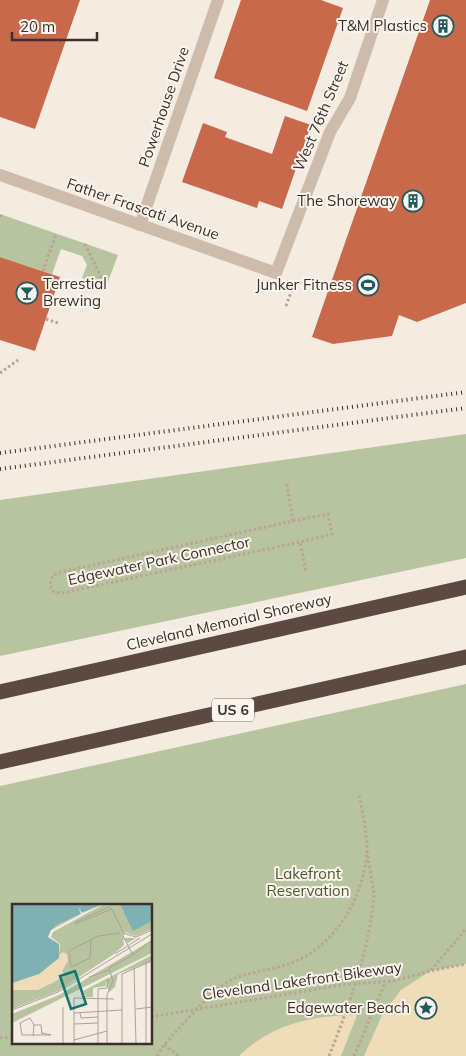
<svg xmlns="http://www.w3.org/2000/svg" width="466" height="1056" font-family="Mulish,sans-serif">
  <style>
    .green { fill: #b8c4a0; fill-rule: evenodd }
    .sand { fill: #efdcb8 }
    .building { fill: #c8694b }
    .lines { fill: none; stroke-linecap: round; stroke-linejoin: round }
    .path { stroke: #b9a596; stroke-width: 3; stroke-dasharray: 2.5 2.5; stroke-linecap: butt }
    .lane { stroke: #cdbbac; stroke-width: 12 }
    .street { stroke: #cdbbac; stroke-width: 12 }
    .highway { stroke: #5c4a42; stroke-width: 15 }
    .rail { stroke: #3b302b; stroke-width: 4; stroke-dasharray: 1 4; stroke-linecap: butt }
    .path-bridge { stroke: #b9a596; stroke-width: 3; stroke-dasharray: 2.5 2.5; stroke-linecap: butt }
    .labels { text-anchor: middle; stroke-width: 4; stroke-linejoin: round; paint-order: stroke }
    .shield { fill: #fbf5ee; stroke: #756b66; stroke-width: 1 }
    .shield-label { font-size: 14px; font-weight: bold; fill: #3b302b }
    .poi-label { font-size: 15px; fill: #3b302b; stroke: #fbf5ee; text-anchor: end }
    .street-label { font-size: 15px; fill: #3b302b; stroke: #fbf5ee }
    .park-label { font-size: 15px; fill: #4a5a2e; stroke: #fbf5ee }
    .inset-road { fill: none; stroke: #aaa098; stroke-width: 1 }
    .view { fill: #0f766e; fill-opacity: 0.15; stroke: #0f766e; stroke-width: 2.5 }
    .inset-edge { fill: none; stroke: #3b302b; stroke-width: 2.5 }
  </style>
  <rect width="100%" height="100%" fill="#f4ebe1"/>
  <g class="green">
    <polygon points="0,214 118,255 106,287 82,278 87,265 82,256 61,249 52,274 0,257"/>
    <polygon points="466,434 466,558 0,656 0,500"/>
    <path d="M466,684V1056H0V786ZM14,905H151V1042H14Z"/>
  </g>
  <g class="sand">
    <polygon points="466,964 466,1056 364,1056 382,1015 401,990 430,971"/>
    <path d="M357,1015L341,1056H239C271,1024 313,1015 357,1015Z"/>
  </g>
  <g class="building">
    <polygon points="0,0 80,0 35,129 0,117"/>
    <polygon points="241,0 321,0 343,8 307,111 214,78"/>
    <polygon points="430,0 466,0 466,303 417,322 399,315 392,336 333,344 312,337"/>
    <polygon points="285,116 311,125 282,209 259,201 257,208 182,182 203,123 227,132 225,137 272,154"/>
    <polygon points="0,257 60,277 35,351 0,340"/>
  </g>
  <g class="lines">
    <g class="path">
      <polyline points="0,217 1,214"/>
      <polyline points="85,244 106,287"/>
      <polyline points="43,271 56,234"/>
      <polyline points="286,306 293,287"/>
      <polyline points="46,319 58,323"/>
      <polyline points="0,373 18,360"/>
      <polyline points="287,484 293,521 57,573 52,577 50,586 54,592 62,593 300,542 306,572"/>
      <polyline points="293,521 328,514 332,534 300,542"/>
      <polyline points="367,851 374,895"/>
      <polyline points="431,970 466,929"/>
      <polyline points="151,1017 341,985 393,981 430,971 466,964"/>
      <polyline points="0,1038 14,1037"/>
      <polyline points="164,1045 179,1056"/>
      <path d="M157,1056L164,1045C180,1028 210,991 229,981C248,971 271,971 291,963C336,946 365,896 367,849C367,832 362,811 359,793"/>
      <polyline points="354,1056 385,983"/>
    </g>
    <polyline class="lane" points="140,225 218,0"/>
    <polyline class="street" points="0,175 276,273 330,132 350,98 383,0"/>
    <g class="highway">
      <polyline points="0,692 466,587"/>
      <polyline points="0,762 466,657"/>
    </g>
    <g class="rail">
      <polyline points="0,453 466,392"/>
      <polyline points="0,469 466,408"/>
    </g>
    <path class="path-bridge" d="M329,1056C350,1003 369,952 374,895"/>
  </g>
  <defs>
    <g id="building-ring" transform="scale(1.125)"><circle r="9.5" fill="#fbf5ee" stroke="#1f5a5e" stroke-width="1.5"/><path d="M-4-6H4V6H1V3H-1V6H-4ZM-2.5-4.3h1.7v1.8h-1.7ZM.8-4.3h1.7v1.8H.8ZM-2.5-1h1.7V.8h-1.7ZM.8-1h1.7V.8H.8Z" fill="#1f5a5e"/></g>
    <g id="stadium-ring" transform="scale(1.125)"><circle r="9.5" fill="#fbf5ee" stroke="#1f5a5e" stroke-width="1.5"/><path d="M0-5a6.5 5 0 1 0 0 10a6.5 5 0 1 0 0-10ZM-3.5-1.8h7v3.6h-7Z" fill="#1f5a5e"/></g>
    <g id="bar-ring" transform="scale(1.125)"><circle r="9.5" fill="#fbf5ee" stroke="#1f5a5e" stroke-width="1.5"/><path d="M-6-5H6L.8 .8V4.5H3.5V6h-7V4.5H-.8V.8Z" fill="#1f5a5e"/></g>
    <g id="sight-ring" transform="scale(1.125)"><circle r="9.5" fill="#fbf5ee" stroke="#1f5a5e" stroke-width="1.5"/><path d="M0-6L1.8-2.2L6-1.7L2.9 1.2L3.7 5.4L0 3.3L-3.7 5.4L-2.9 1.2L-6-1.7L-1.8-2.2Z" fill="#1f5a5e"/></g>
  </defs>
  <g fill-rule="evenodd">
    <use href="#building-ring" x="443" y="26"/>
    <use href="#building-ring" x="413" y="201"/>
    <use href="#stadium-ring" x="368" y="285"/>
    <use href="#bar-ring" x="27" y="293"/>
    <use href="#sight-ring" x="426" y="1008"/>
  </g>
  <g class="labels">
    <rect class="shield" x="212" y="698.5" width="42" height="23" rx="4"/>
    <g class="shield-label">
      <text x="233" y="715">US 6</text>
    </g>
    <g class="poi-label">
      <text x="427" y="31">T&amp;M Plastics</text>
      <text x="397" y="206">The Shoreway</text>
      <text x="43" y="289" text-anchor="start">Terrestial<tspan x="43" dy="17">Brewing</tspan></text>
      <text x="352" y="290">Junker Fitness</text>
      <text x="410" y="1013">Edgewater Beach</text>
    </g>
    <g class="street-label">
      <text transform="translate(164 107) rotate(-71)" y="5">Powerhouse Drive</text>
      <text transform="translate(321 116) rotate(-67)" y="5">West 76th Street</text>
      <text transform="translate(143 209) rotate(19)" y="5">Father Frascati Avenue</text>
      <text transform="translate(159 561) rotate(-12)" y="5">Edgewater Park Connector</text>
      <text transform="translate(229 622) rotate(-13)" y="5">Cleveland Memorial Shoreway</text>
      <text transform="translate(302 981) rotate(-8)" y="5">Cleveland Lakefront Bikeway</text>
    </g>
    <g class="park-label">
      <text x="308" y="879">Lakefront<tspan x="308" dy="17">Reservation</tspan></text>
    </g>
  </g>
  <g transform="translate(12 904)">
    <rect width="140" height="140" fill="#f4ebe1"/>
    <path d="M84,0H140V25L124,32L113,28L111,34H124L116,39L111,34L112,41L102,50L46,87L0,105V39ZM140,36V49L0,119V110L47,91ZM140,51V57L106,70L103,83L97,88L94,77V82L81,84V93H68L74,92L71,87Z" fill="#b8c4a0"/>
    <path d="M51,48L55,50L56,57L50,67L52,70L56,69L50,74L26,86H0V79L9,76L12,67L20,72L27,70Z" fill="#efdcb8"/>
    <path d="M0,0H90L44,21L36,33L47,40V54L27,70L0,79ZM108,0H140V17L121,27Z" fill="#7fb0b2"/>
    <path d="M92,0L41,28L39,33L48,40L47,52V40L36,33L39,26L69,10L66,3L70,9Z" fill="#f4ebe1"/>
    <path class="inset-road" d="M97,3L100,5L63,20L64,18ZM100,5L111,28M111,29L124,33L140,26M79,36L78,54L59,63L57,47L82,34L86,32L108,29M103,50L128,34M121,51L140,36M122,63L124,140M77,73L97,66M51,103V140M124,105L140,103M0,106L46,88L140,30M62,109L110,106M68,109L69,114L86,113M62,120L86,119M22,121L18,114L8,119L10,131H39L30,129M21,132L22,121H29L30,130M62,136L95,127M62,140V94L102,95M86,140V85L95,84L96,75M95,140V91L101,77L97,64L121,51L111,32M110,140V70L140,57M134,140V57"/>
    <path class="view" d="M63,67L74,100L59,105L48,72Z"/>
    <rect width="140" height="140" class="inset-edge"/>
  </g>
  <path d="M12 32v8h85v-8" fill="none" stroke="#3b302b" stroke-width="2.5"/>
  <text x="20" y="32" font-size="15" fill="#3b302b" stroke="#fbf5ee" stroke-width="4" paint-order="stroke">20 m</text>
</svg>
